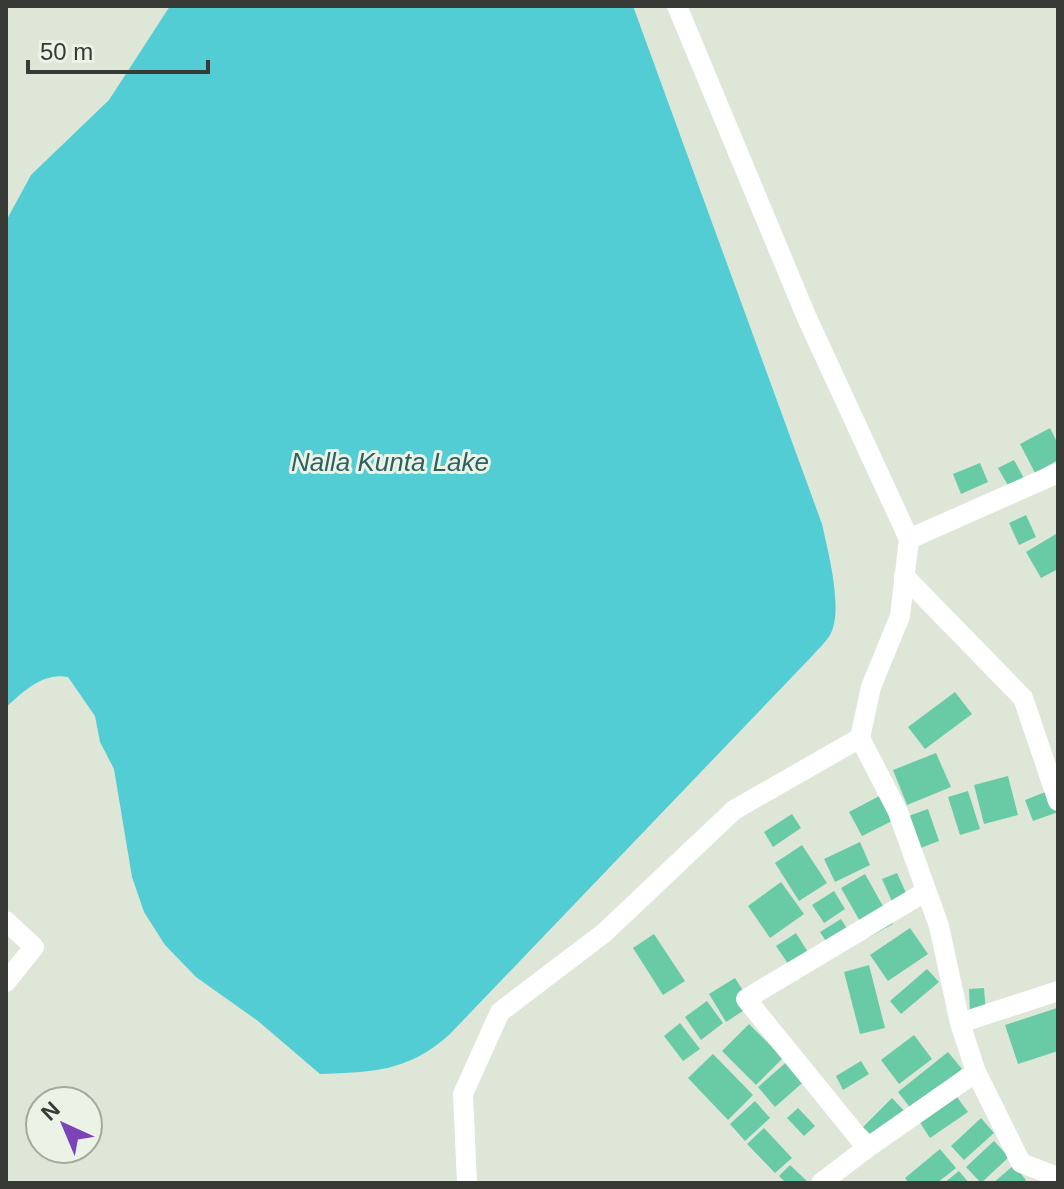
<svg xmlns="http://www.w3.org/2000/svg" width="1064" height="1189" font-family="Arial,sans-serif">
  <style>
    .water { fill: #52cdd4 }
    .building { fill: #69cba6 }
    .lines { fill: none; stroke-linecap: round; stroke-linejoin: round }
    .street { stroke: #fff; stroke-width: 20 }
    .labels { text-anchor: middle; stroke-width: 6; stroke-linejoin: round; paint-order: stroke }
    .water-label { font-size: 26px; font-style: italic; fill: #2c6063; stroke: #ebf3e6 }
  </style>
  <rect width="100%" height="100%" fill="#dee6d8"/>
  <path class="water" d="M170,6H633L822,524C828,551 844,611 830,635C826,642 819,648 814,654L449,1035C407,1072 373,1072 320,1074L258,1021L196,977L165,945L144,912L132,877L114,769L100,742L95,716L68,677C43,672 24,691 6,707V221L31,175L109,100Z"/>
  <g class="building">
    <polygon points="1050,428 1058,444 1058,460 1035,473 1020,444"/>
    <polygon points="1014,460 1032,493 1017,501 998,468"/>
    <polygon points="980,463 988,482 961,494 953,474"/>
    <polygon points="1026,515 1036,537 1019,545 1009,523"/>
    <polygon points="1056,534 1058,569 1041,578 1026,552"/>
    <polygon points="955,692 972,714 925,749 908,727"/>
    <polygon points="936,753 951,787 907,805 893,770"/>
    <polygon points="1008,776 1018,815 984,824 974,785"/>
    <polygon points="1053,789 1058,812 1033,821 1025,800"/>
    <polygon points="968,791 980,829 960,835 948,797"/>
    <polygon points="885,793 898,818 862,836 849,812"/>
    <polygon points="928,809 939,841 918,849 906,817"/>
    <polygon points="792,814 801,828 773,847 764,832"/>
    <polygon points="860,842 870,865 835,882 824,859"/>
    <polygon points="802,845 827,883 799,901 775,863"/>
    <polygon points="897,873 912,906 897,913 882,879"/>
    <polygon points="865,874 893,924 869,937 841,888"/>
    <polygon points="781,882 804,914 770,938 748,906"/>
    <polygon points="834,891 845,909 824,923 812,905"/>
    <polygon points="841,919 855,941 835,955 820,932"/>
    <polygon points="910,928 928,954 888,981 870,955"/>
    <polygon points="796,933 814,962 795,974 776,946"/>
    <polygon points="654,934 685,981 663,995 633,948"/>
    <polygon points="869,965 885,1028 860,1034 844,972"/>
    <polygon points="927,969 939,982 901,1014 890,1001"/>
    <polygon points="735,978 752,1005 726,1022 709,994"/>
    <polygon points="984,988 986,1013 970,1014 969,989"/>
    <polygon points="707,1001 723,1023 701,1040 685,1017"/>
    <polygon points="1057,1008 1058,1051 1018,1064 1005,1025"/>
    <polygon points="680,1023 700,1049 683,1061 664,1036"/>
    <polygon points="749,1024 783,1058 756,1085 722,1051"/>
    <polygon points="914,1035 932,1059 899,1084 881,1060"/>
    <polygon points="948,1052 962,1069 912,1110 898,1092"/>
    <polygon points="713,1054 753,1095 728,1120 688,1078"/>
    <polygon points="791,1058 808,1078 775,1107 758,1087"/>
    <polygon points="861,1061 869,1074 843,1090 836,1076"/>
    <polygon points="954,1093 968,1112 930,1138 917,1118"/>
    <polygon points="892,1098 910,1117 882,1145 863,1127"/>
    <polygon points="755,1101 770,1118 745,1141 730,1124"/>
    <polygon points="798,1108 815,1126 804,1136 787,1118"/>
    <polygon points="981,1118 994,1133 964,1160 951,1146"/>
    <polygon points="764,1128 792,1158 775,1173 747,1144"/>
    <polygon points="994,1141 1009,1157 981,1183 966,1167"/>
    <polygon points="940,1149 956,1168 937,1183 909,1183 905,1178"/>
    <polygon points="790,1165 809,1183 786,1183 779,1176"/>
    <polygon points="1014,1165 1026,1180 1022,1183 993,1183"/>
    <polygon points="959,1171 969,1183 944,1183"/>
  </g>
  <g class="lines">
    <g class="street">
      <polyline points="677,6 807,318 909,539 1058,473"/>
      <polyline points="909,539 900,616 871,687 860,738 898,812 939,926 960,1023 1058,991"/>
      <polyline points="904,576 1023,698 1058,801"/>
      <polyline points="6,921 34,947 6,982"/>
      <polyline points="976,1072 1021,1163 1058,1177"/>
      <polyline points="867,1148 976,1072 960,1023"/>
      <polyline points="467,1183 463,1094 500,1012 604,933 734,810 860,738"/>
      <polyline points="821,1183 867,1148 746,999 925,892"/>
    </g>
  </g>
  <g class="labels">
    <g class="water-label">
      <text x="390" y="471">Nalla Kunta Lake</text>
    </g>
  </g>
  <rect width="1064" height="1189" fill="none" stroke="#373a35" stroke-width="16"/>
  <g transform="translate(64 1125) rotate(316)"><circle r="38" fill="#ebf3e6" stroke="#a3a99f" stroke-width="2"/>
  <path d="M0-6L14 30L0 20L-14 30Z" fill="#7d43b9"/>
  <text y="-12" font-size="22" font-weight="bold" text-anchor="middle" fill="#373a35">N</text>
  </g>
  <path d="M28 60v12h180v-12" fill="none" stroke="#373a35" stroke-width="4"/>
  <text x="40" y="60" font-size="24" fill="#373a35" stroke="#ebf3e6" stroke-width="6" paint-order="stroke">50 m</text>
</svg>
